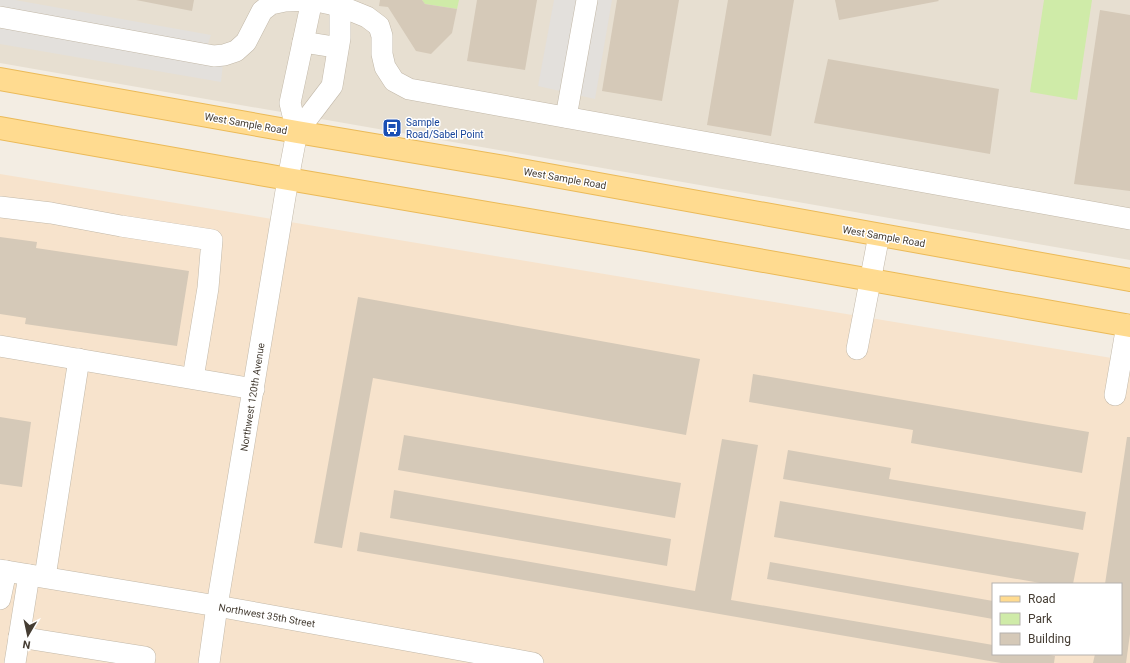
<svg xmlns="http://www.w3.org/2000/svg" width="1130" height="663" font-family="Roboto,sans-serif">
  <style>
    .residential { fill: #e7dfd1 }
    .commercial { fill: #f7e3cc; fill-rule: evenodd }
    .green { fill: #cfeba8 }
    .parking { fill: #e3e0dc }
    .building { fill: #d5c9b8 }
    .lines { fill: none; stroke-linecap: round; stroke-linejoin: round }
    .minor-casing { stroke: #c2b8a8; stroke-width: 22 }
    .major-casing { stroke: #ebba58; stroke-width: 24 }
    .minor { stroke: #fff; stroke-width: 21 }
    .major { stroke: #ffdb90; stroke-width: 22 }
    .labels { text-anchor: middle; stroke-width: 3; stroke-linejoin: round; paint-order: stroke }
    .transit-label { font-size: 10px; fill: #164399; stroke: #fff; text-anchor: start }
    .street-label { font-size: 10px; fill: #453d33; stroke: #fff }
  </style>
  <rect width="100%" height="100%" fill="#f3ede3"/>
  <polygon class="residential" points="0,0 1130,0 1130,260 0,63"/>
  <path class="commercial" d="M0,174L1130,361V663H0ZM993,584H1121V654H993Z"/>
  <g class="green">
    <polygon points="422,0 459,0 457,9 425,4"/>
    <polygon points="1044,0 1092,0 1077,100 1030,92"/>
  </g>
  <g class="parking">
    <polygon points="0,0 15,0 211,35 207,47 224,55 221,82 0,44"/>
    <polygon points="554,0 612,0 595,99 538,86"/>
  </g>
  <g class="building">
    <polygon points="136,0 194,0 192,11"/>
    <polygon points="380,0 422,0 425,4 457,9 452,33 431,54 416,51 388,7 379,6"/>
    <polygon points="477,0 537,0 525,70 467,61"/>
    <polygon points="617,0 679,0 662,101 602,91"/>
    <polygon points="728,0 794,0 771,136 707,125"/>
    <polygon points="835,0 938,0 939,1 839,20"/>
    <polygon points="1100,10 1130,15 1130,191 1074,184"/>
    <polygon points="828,59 999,89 990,154 814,123"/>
    <polygon points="0,237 37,242 36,248 189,271 177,346 25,324 26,318 0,314"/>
    <polygon points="358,297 700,359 686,435 373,378 342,548 314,543"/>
    <polygon points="753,374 1089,432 1082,473 911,443 913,430 749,402"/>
    <polygon points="0,417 31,422 22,487 0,484"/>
    <polygon points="404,435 681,483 675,518 398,470"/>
    <polygon points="1127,437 1130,437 1130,634 1126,663 1093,663 1095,654 1121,654 1121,584 1105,584"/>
    <polygon points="722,439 758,445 731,600 993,645 993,654 1043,654 1055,656 1054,663 1001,663 357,551 360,532 695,591"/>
    <polygon points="788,450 891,468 889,479 1086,512 1083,530 783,479"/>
    <polygon points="394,490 671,539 667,566 390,518"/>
    <polygon points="780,501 1079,553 1073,584 1046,584 774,537"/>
    <polygon points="770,562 993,601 993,619 767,579"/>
  </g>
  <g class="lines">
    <g class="minor-casing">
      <g id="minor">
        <polyline points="0,17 214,56 224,55 236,51 246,42 262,11 271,4 285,1 312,0 340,6 367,17 379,26 382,36 382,54 385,67 394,81 409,89 1130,219"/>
        <polyline points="303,42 328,46"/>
        <polyline points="566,117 587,0"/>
        <polyline points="297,132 332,86 340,38 340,6"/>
        <polyline points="0,207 51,213 121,226 212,240 208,288 193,378"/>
        <polyline points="0,346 254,389"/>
        <polyline points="857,349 879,235"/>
        <polyline points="1115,395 1127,325"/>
        <polyline points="0,570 217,606 533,663"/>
        <polyline points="45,577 79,359"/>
        <polyline points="0,599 6,571"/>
        <polyline points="19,637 145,657 144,663"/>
        <polyline points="15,663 29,575"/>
        <polyline points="209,663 217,606 288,179 297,132 290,103 312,0"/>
      </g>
    </g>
    <g class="major-casing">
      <g id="major">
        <polyline points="0,79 297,132 510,168 1130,280"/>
        <polyline points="0,128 288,179 646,240 1130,326"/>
      </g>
    </g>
    <use href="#minor" class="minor"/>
    <use href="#major" class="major"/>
  </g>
  <defs>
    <g id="bus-square" transform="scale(1)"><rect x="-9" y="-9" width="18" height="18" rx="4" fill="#1a4fb4" stroke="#fff"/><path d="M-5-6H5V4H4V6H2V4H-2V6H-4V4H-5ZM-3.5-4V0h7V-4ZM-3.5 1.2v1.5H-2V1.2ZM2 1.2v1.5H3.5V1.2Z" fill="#fff"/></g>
  </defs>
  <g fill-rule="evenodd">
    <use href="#bus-square" x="392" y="128"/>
  </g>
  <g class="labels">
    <g class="transit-label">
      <text x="406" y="126">Sample<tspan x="406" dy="12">Road/Sabel Point</tspan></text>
    </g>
    <g class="street-label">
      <text transform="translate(246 123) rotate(10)" y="4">West Sample Road</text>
      <text transform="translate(565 178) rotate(10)" y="4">West Sample Road</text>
      <text transform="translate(884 236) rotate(10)" y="4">West Sample Road</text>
      <text transform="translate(252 397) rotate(-81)" y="4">Northwest 120th Avenue</text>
      <text transform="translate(267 615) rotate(10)" y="4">Northwest 35th Street</text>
    </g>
  </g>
  <rect x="992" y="583" width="130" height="72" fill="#ffffff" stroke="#b5b1ad"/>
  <rect x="1000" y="596" width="20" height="6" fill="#ffdb90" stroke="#b5b1ad"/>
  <text x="1028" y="603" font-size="12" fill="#453d33">Road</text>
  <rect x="1000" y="613" width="20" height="12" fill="#cfeba8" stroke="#b5b1ad"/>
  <text x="1028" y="623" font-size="12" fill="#453d33">Park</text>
  <rect x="1000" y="633" width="20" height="12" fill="#d5c9b8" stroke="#b5b1ad"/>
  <text x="1028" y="643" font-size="12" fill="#453d33">Building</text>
  <g transform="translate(28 635) rotate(189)" stroke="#ffffff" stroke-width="3" paint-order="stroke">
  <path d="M0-3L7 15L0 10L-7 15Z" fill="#453d33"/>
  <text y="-6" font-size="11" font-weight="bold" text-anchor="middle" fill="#453d33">N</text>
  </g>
</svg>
